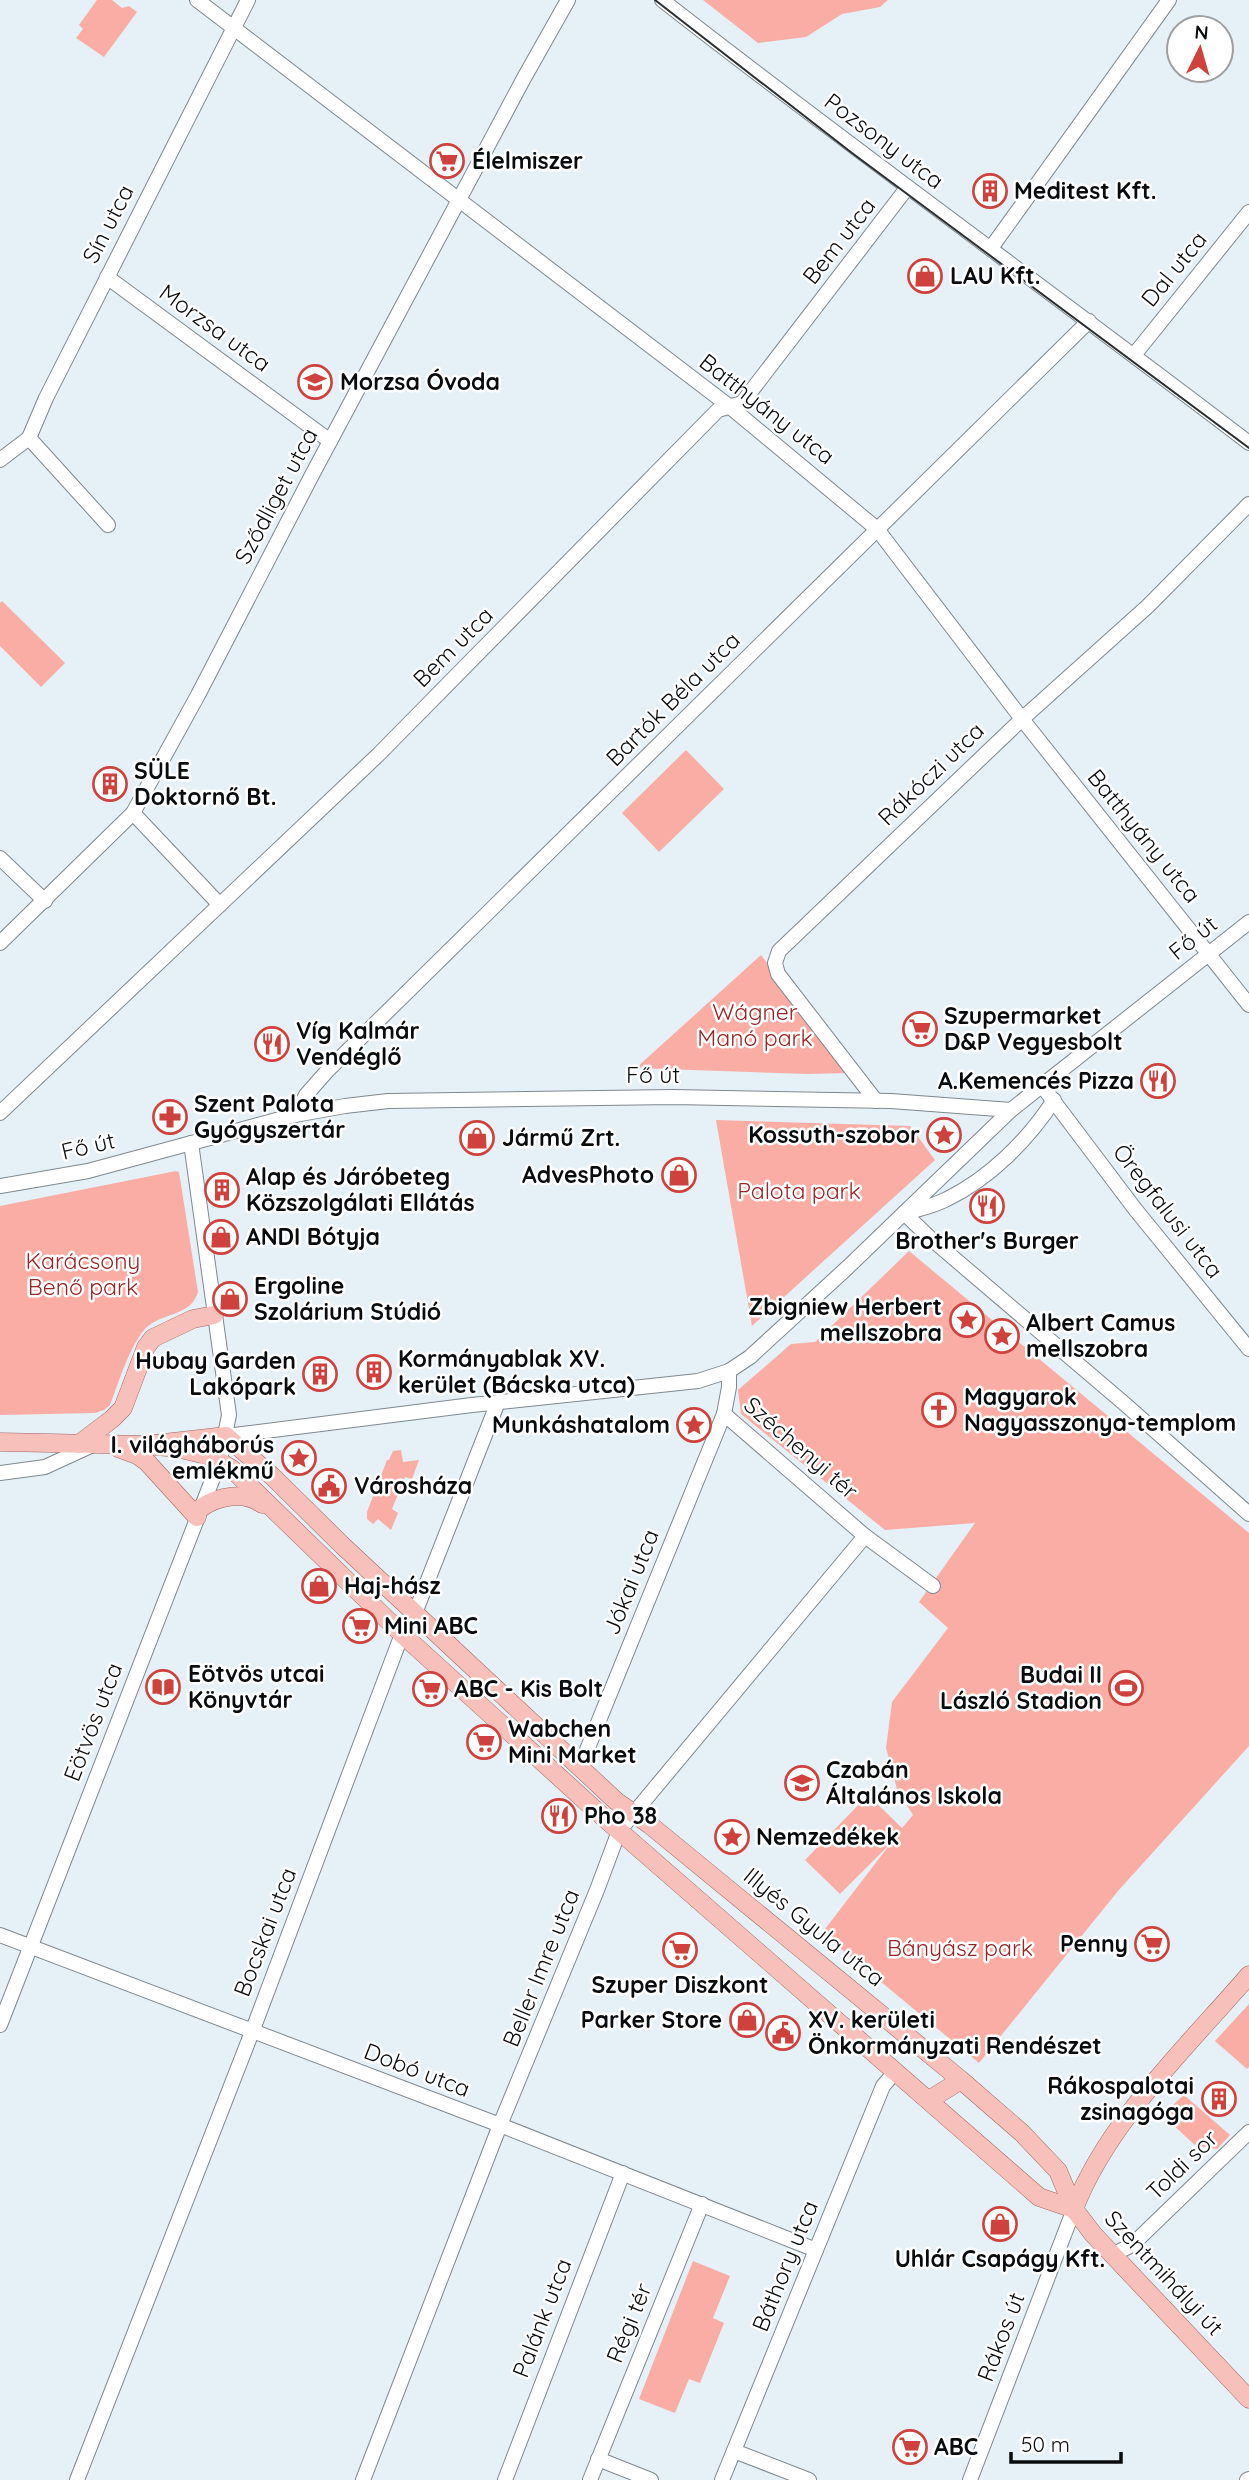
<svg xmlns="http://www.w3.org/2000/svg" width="1249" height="2480" font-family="Quicksand,sans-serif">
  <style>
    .green { fill: #f9ada4 }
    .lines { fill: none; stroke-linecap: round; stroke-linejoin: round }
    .minor-casing { stroke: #7f888e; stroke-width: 16 }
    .major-casing { stroke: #a26660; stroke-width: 19 }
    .minor { stroke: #fff; stroke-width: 14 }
    .major { stroke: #f8c0ba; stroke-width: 18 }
    .tram { stroke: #2a2e31; stroke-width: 2 }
    .labels { text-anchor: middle; stroke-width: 5; stroke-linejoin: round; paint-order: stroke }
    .street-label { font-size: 23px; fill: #090c0e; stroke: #fff }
    .poi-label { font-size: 23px; font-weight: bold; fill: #090c0e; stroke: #fff; text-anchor: start }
    .park-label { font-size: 23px; fill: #972624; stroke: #fff }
  </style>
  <rect width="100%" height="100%" fill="#e6f0f7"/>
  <g class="green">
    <polygon points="97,0 112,0 122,8 129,6 137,12 104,57 76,38 83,29 79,25"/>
    <polygon points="703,0 888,0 880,7 842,14 806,37 758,43"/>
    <polygon points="2,601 65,663 41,687 0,646 0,603"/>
    <polygon points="686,750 724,789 659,852 622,813"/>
    <polygon points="761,955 850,1073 808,1074 636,1068"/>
    <polygon points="716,1120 910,1126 935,1160 752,1326"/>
    <path d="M176,1171L179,1172L198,1292C191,1317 161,1312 145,1329C129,1347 119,1382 110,1405L104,1410L95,1413L0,1415V1206Z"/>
    <polygon points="909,1251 1249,1533 1249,1746 1118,1891 979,2063 822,1933 891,1843 840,1894 805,1860 868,1795 902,1828 913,1815 897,1789 886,1748 892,1702 948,1628 919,1602 975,1523 885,1530 741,1414 738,1390 791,1344 815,1342"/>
    <polygon points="401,1450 403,1462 419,1460 412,1479 405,1477 392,1509 398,1513 391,1530 378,1519 373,1524 367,1519 367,1512 387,1460 389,1460 393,1451"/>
    <polygon points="1249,2004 1249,2067 1247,2069 1215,2041"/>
    <polygon points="1184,2095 1230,2135 1217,2149 1195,2145 1162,2115"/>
    <polygon points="693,2261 730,2276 713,2318 724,2323 700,2383 689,2379 675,2413 639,2399"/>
  </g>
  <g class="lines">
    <g class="minor-casing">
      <g id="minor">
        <polyline points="197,0 729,406 877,529 1022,719 1249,1005"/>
        <path d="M662,0C855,151 1054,294 1249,443"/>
        <polyline points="991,248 1169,0"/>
        <polyline points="107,277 330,441"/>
        <polyline points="1134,355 1249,212"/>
        <polyline points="29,438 108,525"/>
        <polyline points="0,460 29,438 46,398 248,0"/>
        <polyline points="133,813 220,905"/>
        <polyline points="0,858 45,901"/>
        <polyline points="0,943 133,813 198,695 312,475 524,78 568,0"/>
        <polyline points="1043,1087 1135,1209 1249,1349"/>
        <polyline points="876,1101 778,974 775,963 779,951 1022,719 1148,606 1249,504"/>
        <polyline points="0,1113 379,754 718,410 742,403 907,188"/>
        <polyline points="295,1115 306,1095 328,1070 1089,321"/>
        <polyline points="0,1186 88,1171 295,1115 345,1106 388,1101 673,1097 891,1101 1011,1110"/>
        <polyline points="904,1213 929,1237 1126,1405 1249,1514"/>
        <path d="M905,1213C919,1209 934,1206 947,1199C990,1178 1028,1140 1054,1100"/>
        <polyline points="729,1371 729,1387 724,1414 865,1536 933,1586"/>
        <polyline points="226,1436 472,1405 698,1381 729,1371 750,1357 848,1267 1011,1110 1249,922"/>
        <polyline points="0,1473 45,1467 95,1444"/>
        <polyline points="580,1767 724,1414"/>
        <polyline points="0,1935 500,2125 816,2250"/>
        <polyline points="0,2025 220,1460 229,1415 191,1143"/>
        <polyline points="1112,2255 1132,2245 1249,2132"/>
        <polyline points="734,2451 809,2480"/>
        <polyline points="598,2459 651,2480"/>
        <polyline points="77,2480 252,2032 402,1634 415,1613 498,1402"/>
        <polyline points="363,2480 500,2125 597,1890 619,1831 865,1536"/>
        <polyline points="505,2480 623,2173"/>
        <polyline points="590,2480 702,2204"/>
        <polyline points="722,2480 883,2086 895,2072"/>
        <polyline points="970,2480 1074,2209"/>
        <polyline points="1247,2480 1249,2479"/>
      </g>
    </g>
    <g class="major-casing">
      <g id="major">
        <polyline points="0,1442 146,1445 177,1448 210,1456 232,1469 402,1634 602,1816 1039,2197 1074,2209"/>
        <polyline points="79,1444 112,1419 123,1408 146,1347 153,1338 193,1319 214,1315"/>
        <polyline points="146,1445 226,1436 272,1476 342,1545 616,1801 650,1825 961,2080 1022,2133 1058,2171 1074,2209 1093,2234 1249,2399"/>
        <polyline points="118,1448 137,1455 147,1462 197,1517"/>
        <path d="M201,1508C218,1496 244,1491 262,1504"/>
        <polyline points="929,2100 961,2080"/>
        <path d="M1074,2209C1108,2121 1188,2046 1249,1975"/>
      </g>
    </g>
    <use href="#minor" class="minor"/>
    <use href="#major" class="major"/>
    <polyline class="tram" points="655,0 852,153 1249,448"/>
  </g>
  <defs>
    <g id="supermarket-ring" transform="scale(1.75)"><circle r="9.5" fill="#fff" stroke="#cf413c" stroke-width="1.5"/><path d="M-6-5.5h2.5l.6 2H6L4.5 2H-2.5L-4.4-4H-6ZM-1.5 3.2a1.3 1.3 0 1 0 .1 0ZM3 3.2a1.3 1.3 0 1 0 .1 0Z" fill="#cf413c"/></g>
    <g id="building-ring" transform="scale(1.75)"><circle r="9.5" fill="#fff" stroke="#cf413c" stroke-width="1.5"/><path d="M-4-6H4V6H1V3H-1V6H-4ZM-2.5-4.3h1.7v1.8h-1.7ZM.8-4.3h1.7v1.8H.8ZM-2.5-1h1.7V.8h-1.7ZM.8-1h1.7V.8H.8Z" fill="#cf413c"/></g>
    <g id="shop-ring" transform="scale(1.75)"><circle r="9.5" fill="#fff" stroke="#cf413c" stroke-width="1.5"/><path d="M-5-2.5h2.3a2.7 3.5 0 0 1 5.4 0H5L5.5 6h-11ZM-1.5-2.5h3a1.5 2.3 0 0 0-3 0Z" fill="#cf413c"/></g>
    <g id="school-ring" transform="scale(1.75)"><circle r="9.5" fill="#fff" stroke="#cf413c" stroke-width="1.5"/><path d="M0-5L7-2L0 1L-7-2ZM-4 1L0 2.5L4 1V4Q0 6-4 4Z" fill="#cf413c"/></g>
    <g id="restaurant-ring" transform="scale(1.75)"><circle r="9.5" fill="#fff" stroke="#cf413c" stroke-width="1.5"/><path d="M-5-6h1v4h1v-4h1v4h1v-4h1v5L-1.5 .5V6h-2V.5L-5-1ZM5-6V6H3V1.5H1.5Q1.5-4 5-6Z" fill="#cf413c"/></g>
    <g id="pharmacy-ring" transform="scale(1.75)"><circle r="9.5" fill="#fff" stroke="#cf413c" stroke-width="1.5"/><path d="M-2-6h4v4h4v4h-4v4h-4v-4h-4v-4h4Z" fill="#cf413c"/></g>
    <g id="sight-ring" transform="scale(1.75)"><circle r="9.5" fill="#fff" stroke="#cf413c" stroke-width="1.5"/><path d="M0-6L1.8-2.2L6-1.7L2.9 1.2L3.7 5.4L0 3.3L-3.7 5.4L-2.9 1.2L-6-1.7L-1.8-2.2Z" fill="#cf413c"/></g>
    <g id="church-ring" transform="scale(1.75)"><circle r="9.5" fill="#fff" stroke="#cf413c" stroke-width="1.5"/><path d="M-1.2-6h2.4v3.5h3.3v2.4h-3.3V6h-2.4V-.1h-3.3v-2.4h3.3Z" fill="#cf413c"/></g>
    <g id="civic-ring" transform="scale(1.75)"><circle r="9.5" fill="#fff" stroke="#cf413c" stroke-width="1.5"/><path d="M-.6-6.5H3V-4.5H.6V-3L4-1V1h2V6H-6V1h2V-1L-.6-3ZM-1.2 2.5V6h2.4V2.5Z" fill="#cf413c"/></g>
    <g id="library-ring" transform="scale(1.75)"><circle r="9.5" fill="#fff" stroke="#cf413c" stroke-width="1.5"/><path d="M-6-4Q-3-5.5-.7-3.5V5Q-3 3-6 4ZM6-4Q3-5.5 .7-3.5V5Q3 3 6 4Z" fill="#cf413c"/></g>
    <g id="stadium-ring" transform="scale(1.75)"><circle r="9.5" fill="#fff" stroke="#cf413c" stroke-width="1.5"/><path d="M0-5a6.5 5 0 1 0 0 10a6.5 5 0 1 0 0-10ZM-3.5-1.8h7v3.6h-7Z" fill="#cf413c"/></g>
  </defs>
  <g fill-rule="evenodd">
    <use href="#supermarket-ring" x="447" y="161"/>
    <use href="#building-ring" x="990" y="191"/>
    <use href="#shop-ring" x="925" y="276"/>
    <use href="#school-ring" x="315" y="382"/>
    <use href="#building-ring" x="110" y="784"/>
    <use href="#supermarket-ring" x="920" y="1029"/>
    <use href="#restaurant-ring" x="272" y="1044"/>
    <use href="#restaurant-ring" x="1158" y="1081"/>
    <use href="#pharmacy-ring" x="170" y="1117"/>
    <use href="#sight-ring" x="944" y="1135"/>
    <use href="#shop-ring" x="477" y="1138"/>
    <use href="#shop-ring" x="679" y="1175"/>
    <use href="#building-ring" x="222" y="1190"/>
    <use href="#restaurant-ring" x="987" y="1206"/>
    <use href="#shop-ring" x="221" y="1237"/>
    <use href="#shop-ring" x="230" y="1299"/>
    <use href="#sight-ring" x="967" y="1320"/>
    <use href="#sight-ring" x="1002" y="1336"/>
    <use href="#building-ring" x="374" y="1372"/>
    <use href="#building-ring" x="320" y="1374"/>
    <use href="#church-ring" x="939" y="1410"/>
    <use href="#sight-ring" x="694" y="1425"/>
    <use href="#sight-ring" x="299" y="1458"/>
    <use href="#civic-ring" x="329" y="1486"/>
    <use href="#shop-ring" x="319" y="1586"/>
    <use href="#supermarket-ring" x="360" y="1626"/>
    <use href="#library-ring" x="163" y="1687"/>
    <use href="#stadium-ring" x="1126" y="1688"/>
    <use href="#supermarket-ring" x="430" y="1689"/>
    <use href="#supermarket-ring" x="484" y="1742"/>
    <use href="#school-ring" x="802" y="1783"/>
    <use href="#restaurant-ring" x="559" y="1816"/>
    <use href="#sight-ring" x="732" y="1837"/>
    <use href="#supermarket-ring" x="1152" y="1944"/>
    <use href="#supermarket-ring" x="680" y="1950"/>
    <use href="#shop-ring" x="747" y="2020"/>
    <use href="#civic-ring" x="783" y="2033"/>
    <use href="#building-ring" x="1219" y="2099"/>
    <use href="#shop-ring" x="1000" y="2224"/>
    <use href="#supermarket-ring" x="910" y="2447"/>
  </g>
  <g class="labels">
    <g class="street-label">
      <text transform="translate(884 141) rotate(37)" y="8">Pozsony utca</text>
      <text transform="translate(108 224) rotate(-63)" y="8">Sín utca</text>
      <text transform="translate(839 241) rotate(-52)" y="8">Bem utca</text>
      <text transform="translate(1174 269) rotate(-51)" y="8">Dal utca</text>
      <text transform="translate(215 328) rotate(36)" y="8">Morzsa utca</text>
      <text transform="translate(767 409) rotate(38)" y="8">Batthyány utca</text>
      <text transform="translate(276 496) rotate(-62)" y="8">Sződliget utca</text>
      <text transform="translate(453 647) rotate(-45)" y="8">Bem utca</text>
      <text transform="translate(673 699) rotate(-45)" y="8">Bartók Béla utca</text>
      <text transform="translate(931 774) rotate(-44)" y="8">Rákóczi utca</text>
      <text transform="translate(1144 836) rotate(51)" y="8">Batthyány utca</text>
      <text transform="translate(1193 938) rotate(-39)" y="8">Fő út</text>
      <text x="653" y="1083">Fő út</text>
      <text transform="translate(88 1146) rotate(-13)" y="8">Fő út</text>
      <text transform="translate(1168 1211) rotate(52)" y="8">Öregfalusi utca</text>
      <text transform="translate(801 1448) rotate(41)" y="8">Széchenyi tér</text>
      <text transform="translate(631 1582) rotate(-68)" y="8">Jókai utca</text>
      <text transform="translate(93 1722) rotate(-69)" y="8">Eötvös utca</text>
      <text transform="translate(814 1927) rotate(39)" y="8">Illyés Gyula utca</text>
      <text transform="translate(265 1932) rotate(-69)" y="8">Bocskai utca</text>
      <text transform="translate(541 1968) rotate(-68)" y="8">Beller Imre utca</text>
      <text transform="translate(417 2070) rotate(21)" y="8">Dobó utca</text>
      <text transform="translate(1182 2165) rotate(-44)" y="8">Toldi sor</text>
      <text transform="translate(785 2266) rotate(-68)" y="8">Báthory utca</text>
      <text transform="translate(1164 2273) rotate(47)" y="8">Szentmihályi út</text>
      <text transform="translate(542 2318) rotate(-69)" y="8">Palánk utca</text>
      <text transform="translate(629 2323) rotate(-68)" y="8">Régi tér</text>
      <text transform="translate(1001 2337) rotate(-69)" y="8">Rákos út</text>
    </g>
    <g class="poi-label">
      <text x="472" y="169">Élelmiszer</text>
      <text x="1014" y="199">Meditest Kft.</text>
      <text x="950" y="284">LAU Kft.</text>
      <text x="340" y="390">Morzsa Óvoda</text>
      <text x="134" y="779">SÜLE<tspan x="134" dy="26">Doktornő Bt.</tspan></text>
      <text x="944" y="1024">Szupermarket<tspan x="944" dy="26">D&amp;P Vegyesbolt</tspan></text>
      <text x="296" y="1039">Víg Kalmár<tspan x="296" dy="26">Vendéglő</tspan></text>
      <text x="1134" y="1089" text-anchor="end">A.Kemencés Pizza</text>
      <text x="194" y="1112">Szent Palota<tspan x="194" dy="26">Gyógyszertár</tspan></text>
      <text x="920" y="1143" text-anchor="end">Kossuth-szobor</text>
      <text x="502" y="1146">Jármű Zrt.</text>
      <text x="654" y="1183" text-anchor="end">AdvesPhoto</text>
      <text x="246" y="1185">Alap és Járóbeteg<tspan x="246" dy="26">Közszolgálati Ellátás</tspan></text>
      <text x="246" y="1245">ANDI Bótyja</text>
      <text x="987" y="1249" text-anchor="middle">Brother's Burger</text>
      <text x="254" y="1294">Ergoline<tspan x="254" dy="26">Szolárium Stúdió</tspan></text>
      <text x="942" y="1315" text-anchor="end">Zbigniew Herbert<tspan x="942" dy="26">mellszobra</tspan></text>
      <text x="1026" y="1331">Albert Camus<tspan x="1026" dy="26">mellszobra</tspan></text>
      <text x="398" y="1367">Kormányablak XV.<tspan x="398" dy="26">kerület (Bácska utca)</tspan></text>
      <text x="296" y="1369" text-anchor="end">Hubay Garden<tspan x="296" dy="26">Lakópark</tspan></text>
      <text x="964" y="1405">Magyarok<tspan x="964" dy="26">Nagyasszonya-templom</tspan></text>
      <text x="670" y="1433" text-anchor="end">Munkáshatalom</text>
      <text x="274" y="1453" text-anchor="end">I. világháborús<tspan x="274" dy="26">emlékmű</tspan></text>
      <text x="354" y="1494">Városháza</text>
      <text x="344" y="1594">Haj-hász</text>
      <text x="384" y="1634">Mini ABC</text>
      <text x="188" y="1682">Eötvös utcai<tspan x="188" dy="26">Könyvtár</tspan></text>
      <text x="1102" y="1683" text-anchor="end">Budai II<tspan x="1102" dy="26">László Stadion</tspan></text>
      <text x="454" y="1697">ABC - Kis Bolt</text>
      <text x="508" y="1737">Wabchen<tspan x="508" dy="26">Mini Market</tspan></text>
      <text x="826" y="1778">Czabán<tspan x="826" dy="26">Általános Iskola</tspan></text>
      <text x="584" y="1824">Pho 38</text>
      <text x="756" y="1845">Nemzedékek</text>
      <text x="1128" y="1952" text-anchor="end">Penny</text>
      <text x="680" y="1993" text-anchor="middle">Szuper Diszkont</text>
      <text x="722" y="2028" text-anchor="end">Parker Store</text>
      <text x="808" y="2028">XV. kerületi<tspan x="808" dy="26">Önkormányzati Rendészet</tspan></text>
      <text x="1194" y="2094" text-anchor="end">Rákospalotai<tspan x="1194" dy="26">zsinagóga</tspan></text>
      <text x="1000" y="2267" text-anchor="middle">Uhlár Csapágy Kft.</text>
      <text x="934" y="2455">ABC</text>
    </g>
    <g class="park-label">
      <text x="755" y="1020">Wágner<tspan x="755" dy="26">Manó park</tspan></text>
      <text x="799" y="1199">Palota park</text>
      <text x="83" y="1269">Karácsony<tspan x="83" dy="26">Benő park</tspan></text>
      <text x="960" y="1956">Bányász park</text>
    </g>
  </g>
  <g transform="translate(1200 49) rotate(5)"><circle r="33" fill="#ffffff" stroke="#9d9e9f" stroke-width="2"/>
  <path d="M0-5L12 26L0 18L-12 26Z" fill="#cf413c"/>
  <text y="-10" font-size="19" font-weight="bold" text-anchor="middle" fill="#090c0e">N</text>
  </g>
  <path d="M1011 2452v10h110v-10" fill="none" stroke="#090c0e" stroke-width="3.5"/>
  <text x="1021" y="2452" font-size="21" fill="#090c0e" stroke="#ffffff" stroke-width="5" paint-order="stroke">50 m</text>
</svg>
